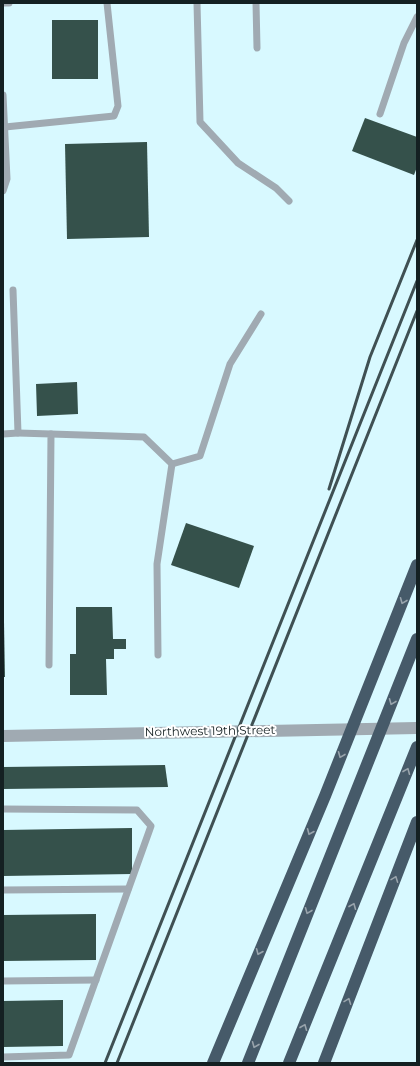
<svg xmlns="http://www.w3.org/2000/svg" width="420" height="1066" font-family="Montserrat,sans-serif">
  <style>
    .building { fill: #35514b }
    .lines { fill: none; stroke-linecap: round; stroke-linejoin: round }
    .service { stroke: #a0aab2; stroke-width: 7 }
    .tertiary { stroke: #a0aab2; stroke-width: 12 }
    .motorway { stroke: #465a69; stroke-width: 12 }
    .rail { stroke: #3f5053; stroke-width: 3 }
    .oneway { stroke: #99a4ac }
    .labels { text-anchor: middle; stroke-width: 4; stroke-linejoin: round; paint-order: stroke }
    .street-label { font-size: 12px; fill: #142022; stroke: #fff }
  </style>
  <rect width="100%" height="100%" fill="#d8f9ff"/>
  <g class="building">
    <rect x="52" y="20" width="46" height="59"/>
    <polygon points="365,118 417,137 417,167 414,175 352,151"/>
    <polygon points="147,142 149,237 67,239 65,144"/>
    <polygon points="77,382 78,414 37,416 36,384"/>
    <polygon points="186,523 254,546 239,588 171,565"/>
    <polygon points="76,607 112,607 113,639 126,639 126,649 114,649 114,659 106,659 107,695 70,695 70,654 76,654"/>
    <polygon points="3,622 4,622 5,677 3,677"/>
    <polygon points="165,765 168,787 3,789 3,767"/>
    <polygon points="132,828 132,874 3,876 3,830"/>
    <polygon points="96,914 96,960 3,961 3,915"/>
    <polygon points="63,1000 63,1046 3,1047 3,1001"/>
  </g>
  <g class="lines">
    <g class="service">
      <polyline points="3,3 9,3"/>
      <polyline points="197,3 200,122 238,163 276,188 289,201"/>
      <polyline points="256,3 257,48"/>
      <polyline points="3,95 7,179 3,191"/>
      <polyline points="380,114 404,43 417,17"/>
      <polyline points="5,127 114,116 118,106 107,3"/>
      <polyline points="18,433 51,434 49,665"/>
      <polyline points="3,434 18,433 13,290"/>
      <polyline points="51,434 144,437 172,464 157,564 158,655"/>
      <polyline points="172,464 200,456 230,364 261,314"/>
      <polyline points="3,809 137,810 151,826 69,1055 3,1057"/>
      <polyline points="3,890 128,889"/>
      <polyline points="3,981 96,980"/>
    </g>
    <polyline class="tertiary" points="3,736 417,728"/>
    <g class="motorway">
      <polyline points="213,1063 325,796 417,565"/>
      <polyline points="248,1063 417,639"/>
      <polyline points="289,1063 417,747"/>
      <polyline points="324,1063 417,822"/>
    </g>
    <g class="rail">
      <polyline points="329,489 370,357 417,240"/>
      <polyline points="105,1063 417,281"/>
      <polyline points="117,1063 417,311"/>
    </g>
  </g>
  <defs><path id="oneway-chevron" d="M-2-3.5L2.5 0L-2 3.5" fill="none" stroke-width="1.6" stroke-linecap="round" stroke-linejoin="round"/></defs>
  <g class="oneway">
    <use href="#oneway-chevron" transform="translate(403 601) rotate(112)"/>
    <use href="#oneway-chevron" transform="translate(392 702) rotate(112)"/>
    <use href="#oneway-chevron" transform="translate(341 755) rotate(112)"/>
    <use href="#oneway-chevron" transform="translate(407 771) rotate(-68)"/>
    <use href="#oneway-chevron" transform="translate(310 832) rotate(113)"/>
    <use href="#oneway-chevron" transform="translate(395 879) rotate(-69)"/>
    <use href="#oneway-chevron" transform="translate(353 906) rotate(-68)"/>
    <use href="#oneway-chevron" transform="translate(308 911) rotate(112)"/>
    <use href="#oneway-chevron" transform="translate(259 952) rotate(113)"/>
    <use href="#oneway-chevron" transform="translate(348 1001) rotate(-69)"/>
    <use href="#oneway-chevron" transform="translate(304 1027) rotate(-68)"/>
    <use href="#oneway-chevron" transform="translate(255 1045) rotate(112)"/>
  </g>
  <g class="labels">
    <g class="street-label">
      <text transform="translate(210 731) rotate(-1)" y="4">Northwest 19th Street</text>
    </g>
  </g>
  <rect width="420" height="1066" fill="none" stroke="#142022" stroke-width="8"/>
</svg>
